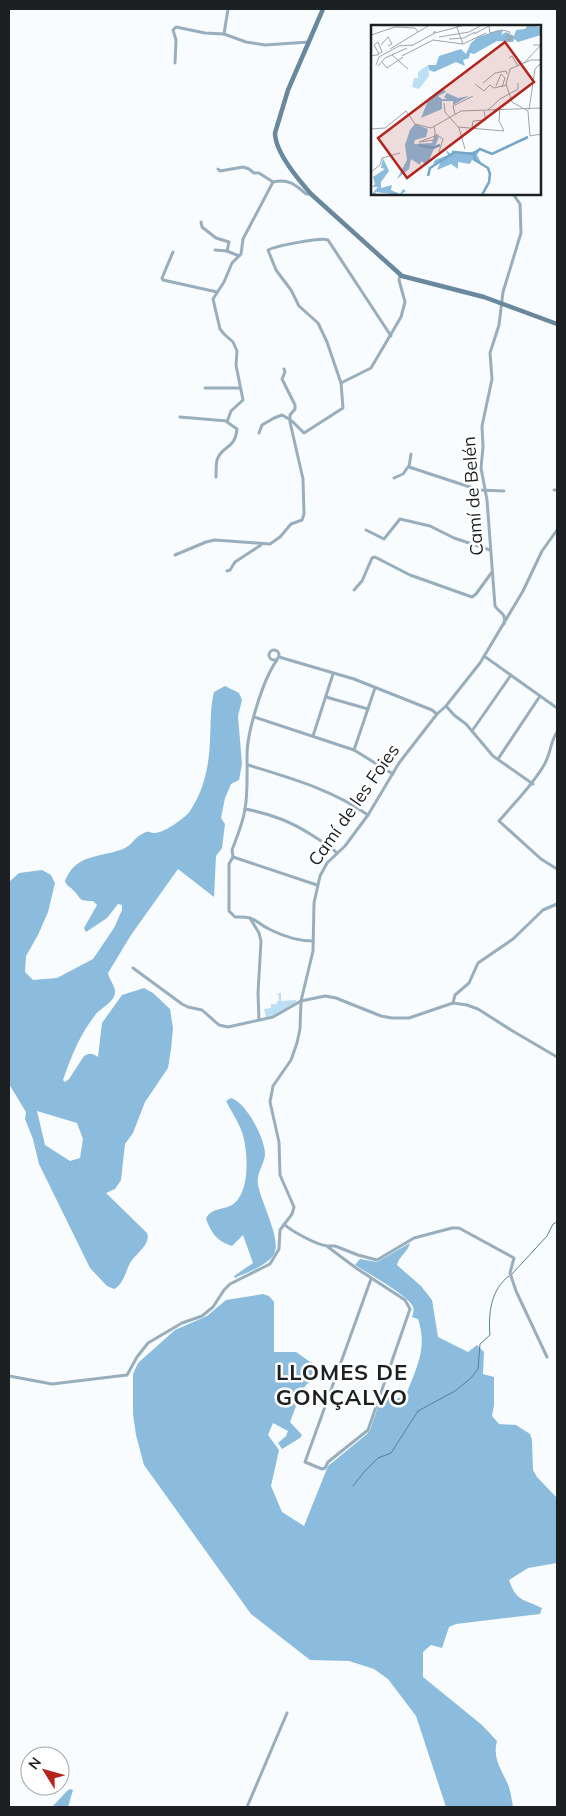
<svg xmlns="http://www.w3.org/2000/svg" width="566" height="1816" font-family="Mulish,sans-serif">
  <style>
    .green { fill: #bddff6 }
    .forest { fill: #8bbcdd; fill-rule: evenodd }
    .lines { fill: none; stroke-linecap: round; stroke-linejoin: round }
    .stream { stroke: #5b7e95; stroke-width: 1 }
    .minor { stroke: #99aebd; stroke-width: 3 }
    .secondary { stroke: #69889e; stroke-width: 4.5 }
    .labels { text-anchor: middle; stroke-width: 5; stroke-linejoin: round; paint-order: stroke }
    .street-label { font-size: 18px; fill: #1d2023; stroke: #fff }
    .district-label { font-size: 22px; font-weight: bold; letter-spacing: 1px; fill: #1d2023; stroke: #fff }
    .inset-river { fill: none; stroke: #75a6c6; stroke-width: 2.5 }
    .inset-road { fill: none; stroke: #a0a4a6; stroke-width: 1 }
    .view { fill: #b4251e; fill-opacity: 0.15; stroke: #b4251e; stroke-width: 2.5 }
    .inset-edge { fill: none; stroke: #1d2023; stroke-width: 2.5 }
  </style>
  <rect width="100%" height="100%" fill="#f8fcfe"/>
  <polygon class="green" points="278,993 281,993 281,1001 296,1000 296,1002 274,1015 266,1017 264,1009 271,1008 271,1004 277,1004 277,1001 279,1001"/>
  <g class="forest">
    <path d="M225,686L239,693L242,700L238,716L242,764L239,780L231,784L225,798L221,818L225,824L222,848L216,856L214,897L178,869L131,935L108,973C109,979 115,986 115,991C116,1001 101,1008 96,1014C80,1034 71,1057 63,1080L65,1082L69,1079L84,1056C91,1052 93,1054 98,1057L102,1023L122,995L144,988L153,993L170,1009L173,1028L171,1049L168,1068L145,1102L133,1133L125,1144L121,1180L115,1189L106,1193L147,1233C148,1237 148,1237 147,1241C144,1249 135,1255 130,1263C126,1271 123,1285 114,1289L107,1286L90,1268L39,1164L33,1139L25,1119L26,1112L9,1084V882L19,873L42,870L51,875L55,883L48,912L38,935L26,956L25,972L33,980L57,978L93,959L114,928L122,910V905L118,904L107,918L86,932L84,928L97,905L93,901C78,901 82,899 73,890C70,886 67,887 65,881C76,853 100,858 123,849C131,846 136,836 144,833C148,830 151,833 155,833C164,833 185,818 190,811C204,790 209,766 210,741C211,724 210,708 214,692ZM37,1111L77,1123L83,1139L80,1158L70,1161L45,1145Z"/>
    <path d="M231,1098C246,1102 266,1140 265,1155C264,1164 256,1175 258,1184C260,1201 282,1239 274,1254C267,1266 247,1272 235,1278L234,1276L253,1263L243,1235L232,1246C217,1241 212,1234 206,1219C210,1208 223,1210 232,1205C251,1193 248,1150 242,1132C238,1121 231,1111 226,1101Z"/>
    <path d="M410,1243C408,1252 399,1256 397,1265L421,1286L432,1300L438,1337L468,1352L477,1345L484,1352L483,1374L494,1377V1405L492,1416L499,1424L516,1425L530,1434L532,1440L533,1470L537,1477L557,1498V1563L528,1568L509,1580C516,1601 523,1599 542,1608L540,1614L456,1624L449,1627L442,1648L431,1645L423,1652V1677L482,1725L497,1741C492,1760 503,1771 509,1787C511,1794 512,1801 513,1807H446L416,1716L388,1679L374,1669L349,1661L310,1660L251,1614L144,1465L136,1435L133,1414V1374L138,1363L175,1330L207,1316L226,1300L263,1294L269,1296L274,1302V1352H296L326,1373L307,1384L302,1390L290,1422L302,1435L300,1438L282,1449L278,1443L286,1436L288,1431L273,1423L268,1435L279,1450L271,1486L282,1512L304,1526L328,1466L367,1434L370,1430L382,1395L396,1399L406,1395C416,1368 428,1349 418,1319L412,1317C413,1313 415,1309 412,1305C404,1293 369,1274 355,1265L360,1259L377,1262Z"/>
    <polygon points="70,1789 73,1790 68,1807 52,1807 67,1791"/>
  </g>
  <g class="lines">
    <g class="stream">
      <polyline points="512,1274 547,1236 553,1224 557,1222"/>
      <path d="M353,1486L364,1472L378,1458L391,1453L418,1411L455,1391L471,1378L478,1369L480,1344L490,1335C488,1314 491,1289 509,1276"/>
    </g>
    <g class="minor">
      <polyline points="224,34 228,9"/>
      <polyline points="175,63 176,40 173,30 176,27 205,33 224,34 246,42 265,45 309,42"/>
      <polyline points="218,169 220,171 243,167 249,169 254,173 259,173 273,182"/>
      <polyline points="201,222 202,227 216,238 229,242 227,251"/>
      <polyline points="215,250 227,251 239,256"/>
      <polyline points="173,252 162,278 163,280 217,292"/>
      <polyline points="284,369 285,372 282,379 295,405 295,409 290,415 290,421"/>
      <polyline points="341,383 371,368 401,317 405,302 399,280 400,275"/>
      <polyline points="205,388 240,388"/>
      <polyline points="180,417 227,421"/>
      <polyline points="259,433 262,425 274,418 282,415 289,419"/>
      <polyline points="411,454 409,467 479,490 504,491"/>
      <path d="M216,477C216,471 216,465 217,460C222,445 235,450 237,429L227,422L231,411L243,400L236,365L237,351L233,342L224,334L220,329L213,299L224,282L232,263L241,254L243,239L273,182C288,178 296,185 306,194H310"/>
      <polyline points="394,478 403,474 408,467"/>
      <polyline points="554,490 557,490"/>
      <polyline points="366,530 384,539 400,519 430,526 454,538 490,550"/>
      <path d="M175,555L206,542L215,540L270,544L280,537L291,524L302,520L304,514L303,479L290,422L292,421L304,433L343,408L341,383L327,342L318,323L299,306L291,290L276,270L268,250C276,246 321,237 328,240L391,336"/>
      <polyline points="227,571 230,570 235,562 261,545"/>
      <polyline points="354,590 362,581 372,558 375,557 410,575 472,597 476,594 492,572"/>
      <path d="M504,624C506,612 501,615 495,606L487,500L481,468L483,447L482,426L492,379L490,353L499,325L503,292L521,233L520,204L513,194"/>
      <circle cx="274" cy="655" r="5"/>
      <polyline points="484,656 557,708"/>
      <polyline points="279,657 354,679 432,710 437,714"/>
      <path d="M277,660C263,679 247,732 247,755C247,772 248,793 245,809C243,823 237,837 232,850L233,857L229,864V911L235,917C258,916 253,922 271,930C283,936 299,941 313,941"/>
      <polyline points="326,697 368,709"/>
      <polyline points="446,706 454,715 466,724 493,756 533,784"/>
      <polyline points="254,717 354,750 393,774"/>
      <polyline points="472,731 511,675"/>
      <path d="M557,732C550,742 551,754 544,765C532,786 515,802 499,821L541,859L557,869"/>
      <polyline points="313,736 333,674"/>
      <polyline points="354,750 375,688"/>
      <polyline points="498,759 540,696"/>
      <path d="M248,765C290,778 331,789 368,815"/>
      <path d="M245,809C272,814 292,822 315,837C323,842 330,846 337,853"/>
      <polyline points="233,857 317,885"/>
      <polyline points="250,918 259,933 261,941 258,993 259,1020"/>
      <polyline points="133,968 182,1004 188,1007 202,1010 219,1025 228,1027 273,1017 301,1001 325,996 336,998 381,1016 392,1018 409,1018 453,1003 467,1005 478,1009 511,1030 557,1057"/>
      <polyline points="453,1003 455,995 469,983 478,963 513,939 543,910 557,904"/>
      <path d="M284,1224C291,1231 317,1245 327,1246C330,1246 332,1246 335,1246L358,1255L377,1260L414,1238L452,1228H459L514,1258L510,1273L516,1291L547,1357"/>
      <polyline points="328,1247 356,1268 405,1300 410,1309 368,1430 328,1462 325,1468 322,1469 305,1462 371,1279"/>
      <polyline points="9,1376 52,1384 127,1375 137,1357 148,1343 182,1323 202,1316 213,1307 224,1290 230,1284 270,1264 279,1249 280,1230 292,1214 294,1207 280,1175 279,1142 270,1102 273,1086 291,1060 297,1043 300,1029 301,1001 313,951 314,903 320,876 327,863 345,846 368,815 399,763 437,714 446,706 480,663 523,591 542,551 557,530"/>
      <polyline points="247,1807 287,1713"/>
    </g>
    <path class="secondary" d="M323,9L288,90L275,133C275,152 298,179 311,194L402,276L484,297L557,324"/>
  </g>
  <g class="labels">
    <g class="street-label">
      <text transform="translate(473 496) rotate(-94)" y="6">Camí de Belén</text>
      <text transform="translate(354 805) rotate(-55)" y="6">Camí de les Foies</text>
    </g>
    <g class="district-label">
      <text x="342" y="1380">LLOMES DE<tspan x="342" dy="25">GONÇALVO</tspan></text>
    </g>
  </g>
  <g transform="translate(371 25)">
    <rect width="170" height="170" fill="#f8fcfe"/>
    <path d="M57,40L58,51L48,64L41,62L43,53H47V47Z" fill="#bddff6"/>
    <path d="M157,0L169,2L170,10L147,17L143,14L142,17L126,16L103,29L99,28L98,33L92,35L94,41L85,37L63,47L58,45L57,40H65L68,31L90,24L95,29L100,18L107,12L128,5L132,6L130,10L135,7L143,11L145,5L154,4ZM71,63L75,67L67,71L71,74H76L73,72L76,68L87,73L98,71L82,80V76H71V84L50,93L58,73ZM44,99L57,104L55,112L44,115L43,119L61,118L64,109L68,112L56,140L50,136L49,140L40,134L38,144L26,154L36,135L34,120L39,105ZM75,125L81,130V125L90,129L109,125L106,130L111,139L101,135L99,139L87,137V144L80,139L66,145L70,136L62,139L64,135L77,130ZM12,133L18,146L10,157V163L21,160L20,165L29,169L32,164L35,166L29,170L4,167L6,170H0L7,162H1L4,159L2,152L14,144L10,143Z" fill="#8bbcdd"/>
    <path class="inset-river" d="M48,120L62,123L69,120M103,128L104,135L117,143L119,149L118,157L111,170M57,151L59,143L84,127L102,129L109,124L121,129L157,112"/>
    <path class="inset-road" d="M85,0L92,19M118,1L119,8L131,5L139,7L135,12L142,11L136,15L142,13L136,16H140M64,8L94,0M103,9L118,1M0,10L24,2L44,3L47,7L59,0M68,12L98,7L111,0M78,14L93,13L104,7M10,20L17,12L21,19L17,21M40,21L64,8V6L62,8M19,24L47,7M21,30L37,44M0,31L5,30H7L9,28L11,27L7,17L3,20L8,29M31,31L62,15L92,19L115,8M138,33L141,31L147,41M170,35H160L139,44L135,59L141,77L157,86L159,111L170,109M11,37L16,43L32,32M153,38L170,20H162M5,40L8,32L28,21L41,20M7,41L14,33L36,23M112,58L124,48L135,46L136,49M104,59L113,66L119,60L123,63L136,60M125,61L130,49L134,53L131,62M73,78L74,87L88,103L94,124M117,85L129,74L147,64V58M158,85L164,44L170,38M84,89L82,81L102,71M63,102L64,106V115L48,117L64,111M87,102L133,106L128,96L129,82M101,103L102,96L115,95L113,86M0,104L14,103L35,86L44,99L60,103L90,86L170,83M65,109L72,114L68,127M0,147L9,140L11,133L29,128"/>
    <path class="view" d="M134,17L163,57L36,153L7,113Z"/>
    <rect width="170" height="170" class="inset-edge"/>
  </g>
  <rect width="566" height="1816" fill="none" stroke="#1d2023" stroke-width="20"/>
  <g transform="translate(45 1771) rotate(307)"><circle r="24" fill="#ffffff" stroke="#a5a6a7"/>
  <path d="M0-4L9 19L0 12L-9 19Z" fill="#b4251e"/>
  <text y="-8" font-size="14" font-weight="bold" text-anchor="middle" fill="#1d2023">N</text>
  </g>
</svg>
